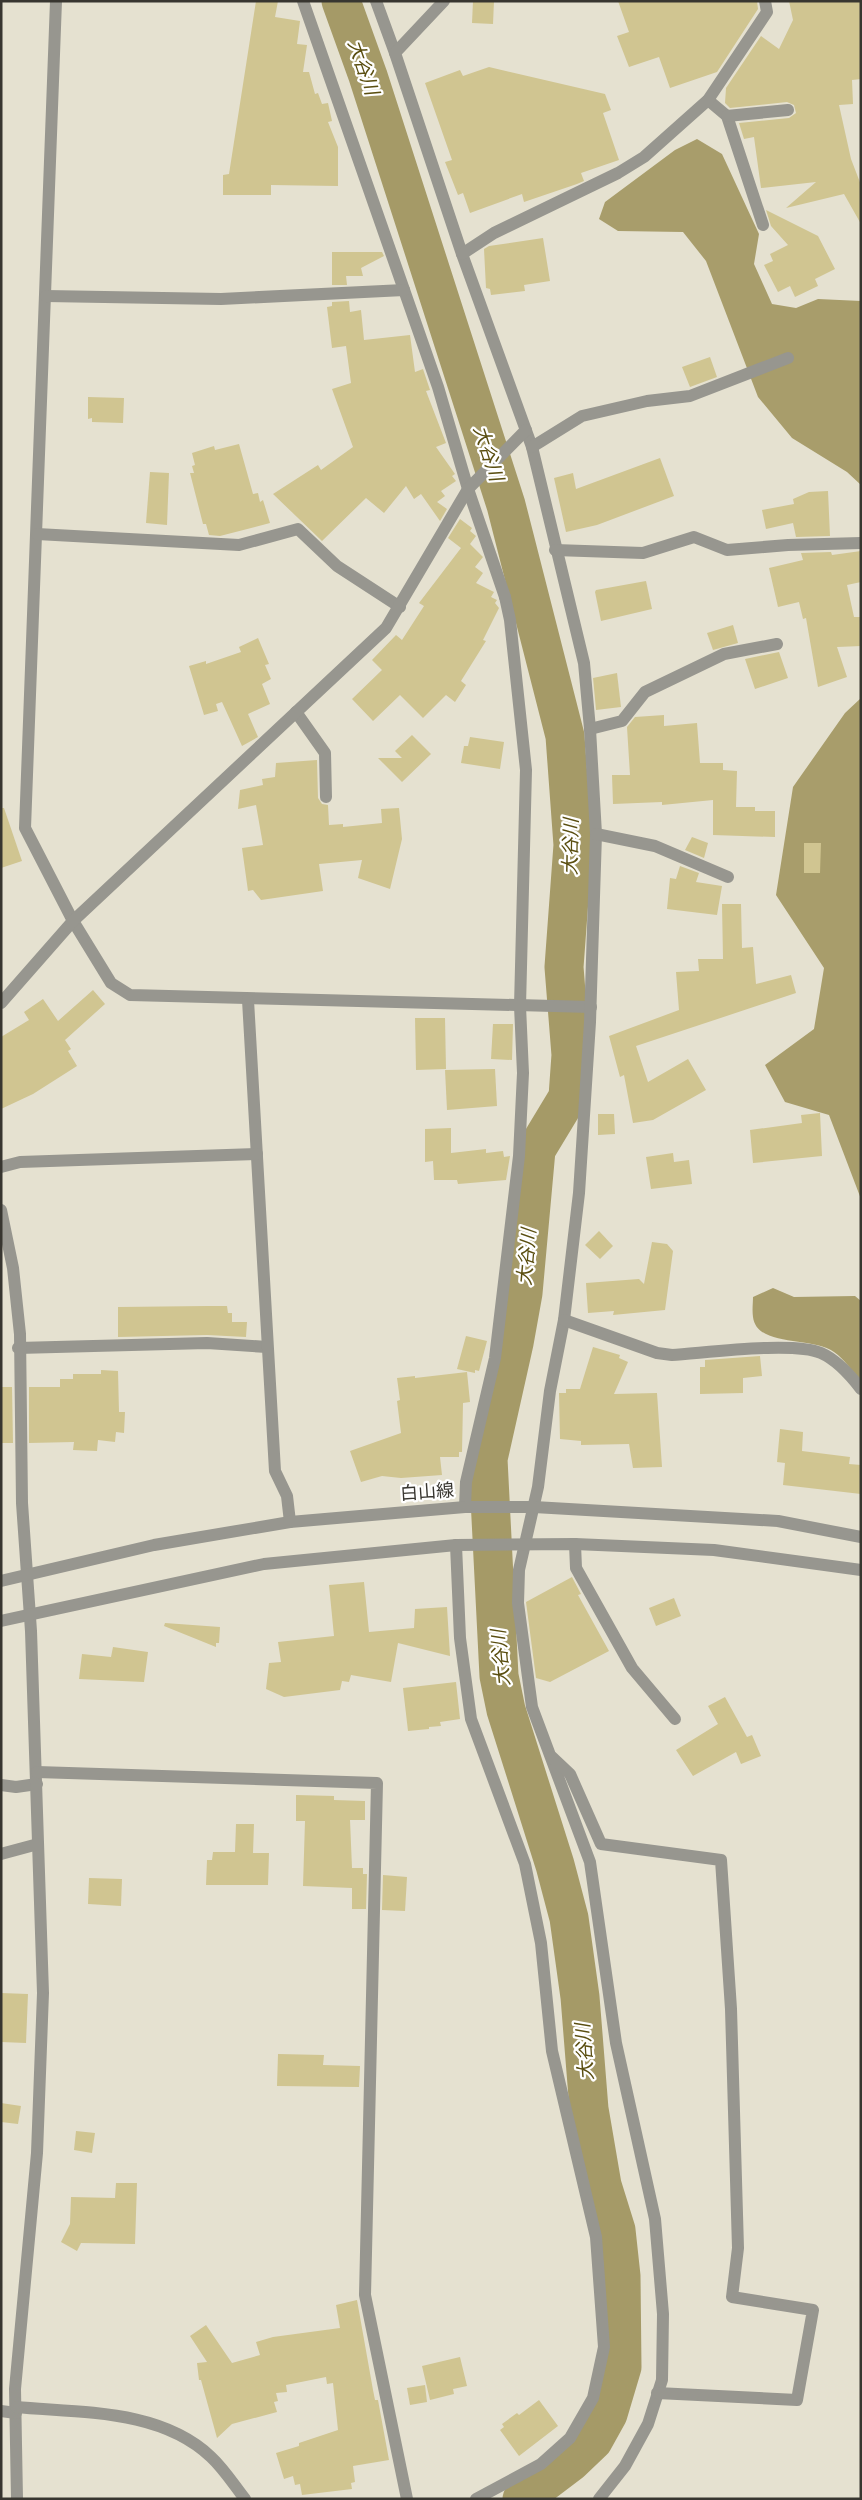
<svg xmlns="http://www.w3.org/2000/svg" width="862" height="2500" font-family="Figtree,'Noto Sans JP',sans-serif">
  <style>
    .forest { fill: #a89d6b }
    .lines { fill: none; stroke-linecap: round; stroke-linejoin: round }
    .river { stroke: #a59a67; stroke-width: 39 }
    .building { fill: #d0c591 }
    .service { stroke: #97968f; stroke-width: 12 }
    .minor { stroke: #97968f; stroke-width: 12 }
    .tertiary { stroke: #97968f; stroke-width: 12 }
    .labels { text-anchor: middle; stroke-width: 4.5; stroke-linejoin: round; paint-order: stroke }
    .street-label { font-size: 18px; fill: #383630; stroke: #fff }
    .water-label { font-size: 19px; font-style: italic; fill: #5a4e10; stroke: #fff }
  </style>
  <rect width="100%" height="100%" fill="#e5e1d0"/>
  <g class="forest">
    <polygon points="697,139 722,154 759,234 754,264 772,304 796,308 818,299 861,301 861,485 847,472 792,438 758,397 706,261 683,232 618,231 599,219 605,202 675,150"/>
    <polygon points="861,698 861,1199 829,1115 785,1102 765,1065 814,1029 824,968 776,895 793,787 845,713"/>
    <path d="M773,1288L794,1297L855,1296L861,1301V1380C852,1371 844,1359 834,1352C812,1336 757,1348 753,1317C752,1310 753,1303 753,1297Z"/>
  </g>
  <g class="lines">
    <polyline class="river" points="341,1 368,76 506,505 565,736 573,845 564,967 571,1055 568,1097 536,1150 523,1293 514,1343 488,1459 499,1676 506,1710 555,1865 569,1918 580,1997 589,2109 602,2185 616,2230 621,2276 622,2367 608,2414 593,2441 571,2462 522,2499"/>
  </g>
  <g class="building">
    <polygon points="256,1 278,1 275,17 300,21 297,44 307,45 303,72 309,72 315,94 318,93 322,104 328,103 332,121 328,122 338,147 338,186 271,185 271,195 223,195 223,175 229,174"/>
    <polygon points="473,1 494,1 493,24 472,23"/>
    <polygon points="618,1 757,1 758,9 717,72 670,88 659,57 629,67 617,36 629,32"/>
    <polygon points="789,1 861,1 861,79 852,80 853,104 839,105 851,159 861,185 861,224 844,194 786,208 816,182 761,188 754,137 744,139 739,123 789,118 796,113 794,105 787,102 730,108 725,103 726,88 761,36 779,49 793,20"/>
    <polygon points="489,67 605,94 611,110 603,113 619,160 581,173 584,181 577,184 524,202 522,194 470,213 463,193 458,195 445,162 452,160 425,83 460,70 463,76"/>
    <polygon points="766,210 818,236 835,269 815,279 818,286 795,297 790,286 778,292 764,265 773,261 770,254 788,245 771,226"/>
    <polygon points="543,238 550,281 524,285 525,291 491,295 490,289 486,288 484,249 489,246"/>
    <polygon points="332,252 382,252 384,256 361,268 363,276 346,276 347,285 332,285"/>
    <polygon points="349,301 350,312 361,310 364,340 410,335 415,372 423,369 430,390 426,391 446,443 436,447 455,474 452,476 456,481 441,491 445,496 437,502 447,509 440,521 421,494 414,499 406,486 384,513 366,498 322,541 273,494 318,465 321,470 353,447 332,389 351,383 346,346 332,348 327,307 332,306 332,302"/>
    <polygon points="710,357 717,377 690,387 682,367"/>
    <polygon points="88,397 124,398 123,423 92,422 92,418 88,419"/>
    <polygon points="239,444 253,494 258,493 260,502 263,500 270,523 220,536 209,535 206,524 203,524 190,473 194,473 192,466 195,465 192,453 214,446 215,450"/>
    <polygon points="660,458 674,496 597,525 566,532 554,478 573,473 576,489"/>
    <polygon points="150,472 169,473 167,525 146,523"/>
    <polygon points="828,491 830,536 796,537 793,523 766,529 762,510 794,504 793,499 809,492"/>
    <polygon points="460,519 472,528 470,531 476,536 470,544 483,557 475,567 483,573 476,583 494,592 491,597 497,600 495,603 499,608 483,640 486,641 461,681 466,685 455,702 446,695 423,718 400,695 373,721 352,699 382,670 372,660 396,635 402,640 424,606 419,603 461,548 448,538"/>
    <polygon points="861,551 861,582 847,585 854,617 861,617 861,646 837,647 847,677 818,687 806,618 803,619 799,602 778,607 769,568 803,560 801,553 831,552 832,555"/>
    <polygon points="646,581 652,609 601,621 595,592 596,590"/>
    <polygon points="733,625 738,643 713,650 707,633"/>
    <polygon points="258,638 269,664 265,665 271,679 262,684 270,704 248,714 258,737 242,746 222,702 216,704 218,711 204,715 189,666 206,661 206,664 241,652 239,647"/>
    <polygon points="779,652 788,678 755,689 745,659"/>
    <polygon points="617,673 621,707 596,710 593,678"/>
    <polygon points="664,715 664,726 697,723 700,763 723,763 723,770 737,771 736,807 755,807 755,811 775,811 775,837 713,835 713,800 662,805 662,802 613,804 612,775 630,775 627,727 635,717"/>
    <polygon points="412,735 431,754 402,782 378,758 402,758 395,751"/>
    <polygon points="470,737 504,742 500,769 461,763 464,746 468,746"/>
    <polygon points="317,760 318,798 322,804 328,805 329,825 343,824 343,827 382,823 381,809 399,808 402,839 390,889 358,878 362,860 319,864 323,891 261,900 253,890 248,891 242,848 263,845 256,805 238,809 240,790 263,785 262,779 275,777 276,763"/>
    <polygon points="1,808 4,808 22,861 1,868"/>
    <polygon points="692,837 708,843 704,858 685,850"/>
    <polygon points="804,843 821,843 820,873 804,873"/>
    <polygon points="680,866 699,873 696,882 722,886 717,915 667,909 670,878 676,879"/>
    <polygon points="722,904 741,904 742,948 753,947 756,984 791,975 796,993 636,1046 648,1082 688,1059 706,1090 653,1120 633,1123 624,1075 620,1077 609,1036 679,1010 676,972 699,971 698,959 723,959"/>
    <polygon points="93,990 105,1004 65,1040 71,1049 68,1051 77,1066 33,1094 1,1109 1,1037 29,1020 24,1012 43,999 58,1021"/>
    <polygon points="415,1018 445,1018 446,1069 416,1070"/>
    <polygon points="493,1024 513,1024 512,1060 491,1059"/>
    <polygon points="495,1069 497,1106 447,1110 445,1070"/>
    <polygon points="820,1113 822,1156 753,1163 750,1130 802,1123 801,1115"/>
    <polygon points="598,1114 614,1114 615,1134 598,1135"/>
    <polygon points="451,1128 451,1153 486,1149 486,1153 503,1151 504,1157 510,1156 506,1180 458,1184 457,1180 434,1180 433,1161 425,1162 425,1129"/>
    <polygon points="673,1153 674,1162 689,1160 692,1184 651,1189 646,1157"/>
    <polygon points="599,1231 613,1246 600,1259 585,1245"/>
    <polygon points="652,1242 667,1244 673,1251 665,1310 613,1315 614,1311 588,1313 586,1283 639,1279 644,1284"/>
    <polygon points="207,1306 227,1306 228,1313 232,1313 232,1322 247,1322 246,1337 207,1335 118,1337 118,1307"/>
    <polygon points="466,1336 487,1341 479,1371 475,1370 475,1373 457,1369"/>
    <polygon points="593,1347 620,1355 619,1358 628,1362 614,1394 657,1393 662,1467 633,1468 629,1444 581,1445 581,1441 560,1439 559,1393 566,1393 566,1389 580,1389"/>
    <polygon points="760,1356 762,1376 743,1378 743,1393 700,1394 700,1367 705,1367 705,1360"/>
    <polygon points="101,1370 118,1371 119,1412 125,1412 124,1433 116,1432 115,1442 98,1440 97,1451 73,1450 74,1442 29,1443 29,1387 60,1387 60,1379 73,1379 73,1374 101,1374"/>
    <polygon points="467,1372 470,1402 463,1403 462,1452 459,1452 459,1457 440,1457 442,1475 401,1478 382,1476 361,1482 350,1451 401,1433 397,1401 400,1400 397,1378 415,1376 415,1378"/>
    <polygon points="1,1387 12,1387 13,1443 1,1443"/>
    <polygon points="780,1429 803,1432 802,1451 850,1457 849,1464 861,1465 861,1494 783,1485 785,1463 777,1462"/>
    <polygon points="572,1577 581,1594 578,1595 609,1651 550,1682 536,1678 526,1602"/>
    <polygon points="364,1582 369,1632 414,1628 415,1609 447,1607 450,1656 398,1643 391,1682 351,1675 349,1682 342,1681 340,1690 284,1697 266,1689 269,1663 281,1662 278,1642 334,1636 329,1585"/>
    <polygon points="674,1598 681,1616 656,1626 649,1608"/>
    <polygon points="165,1623 220,1627 219,1643 216,1643 216,1647 164,1626"/>
    <polygon points="113,1647 148,1652 144,1682 79,1679 82,1654 111,1657"/>
    <polygon points="456,1682 460,1719 440,1722 441,1726 429,1727 429,1729 408,1731 403,1688"/>
    <polygon points="725,1697 747,1737 752,1735 761,1756 741,1764 736,1752 693,1776 676,1750 718,1724 708,1706"/>
    <polygon points="296,1795 334,1796 334,1800 365,1801 365,1820 350,1820 352,1868 363,1868 363,1874 367,1874 366,1909 352,1909 352,1888 303,1886 305,1821 296,1821"/>
    <polygon points="236,1824 254,1824 253,1853 269,1853 268,1885 206,1885 207,1860 212,1860 213,1852 235,1852"/>
    <polygon points="383,1875 407,1877 405,1911 382,1910"/>
    <polygon points="89,1878 122,1879 121,1906 88,1904"/>
    <polygon points="1,1993 28,1994 26,2043 1,2042"/>
    <polygon points="278,2054 324,2055 323,2065 360,2066 359,2087 277,2086"/>
    <polygon points="1,2103 21,2106 18,2124 1,2122"/>
    <polygon points="76,2131 95,2133 92,2153 74,2150"/>
    <polygon points="116,2183 137,2183 135,2244 81,2243 77,2251 61,2242 70,2224 71,2197 115,2198"/>
    <polygon points="357,2300 373,2390 375,2400 378,2400 389,2460 353,2466 355,2482 351,2483 352,2489 302,2495 300,2484 295,2485 293,2476 284,2479 276,2453 299,2446 299,2443 338,2430 333,2383 327,2384 326,2377 286,2385 287,2392 276,2393 278,2401 274,2402 277,2412 232,2424 217,2438 201,2380 199,2380 197,2363 207,2362 190,2336 206,2325 232,2363 260,2355 256,2342 273,2337 340,2328 336,2305"/>
    <polygon points="460,2357 467,2386 453,2389 454,2394 430,2400 422,2366"/>
    <polygon points="425,2385 427,2402 410,2405 407,2388"/>
    <polygon points="539,2400 558,2426 519,2456 500,2430 504,2427 502,2424 517,2413 519,2415"/>
  </g>
  <g class="lines">
    <g class="service">
      <polyline points="18,1348 207,1343 267,1347"/>
      <polyline points="465,1507 466,1482 495,1358 519,1156 523,1073 520,1006 526,770 510,620 505,597"/>
      <polyline points="1,1785 16,1787 37,1784"/>
    </g>
    <g class="minor">
      <polyline points="56,1 25,828 73,921 111,983 130,995 591,1007"/>
      <polyline points="303,1 438,387 468,489 505,597"/>
      <polyline points="376,1 395,53"/>
      <polyline points="444,1 395,53 462,254 532,447 584,663 590,729 596,834 590,1022 579,1193 564,1320 550,1391 538,1487 519,1570 518,1603 532,1707 590,1862 616,2043 655,2219 663,2314 662,2380 648,2424 625,2466 599,2499"/>
      <polyline points="708,100 727,116 763,225"/>
      <polyline points="727,116 788,110"/>
      <polyline points="462,254 494,233 618,173 644,157 708,100 767,12 765,1"/>
      <polyline points="46,296 221,299 404,290"/>
      <polyline points="532,447 582,416 647,401 690,396 788,358"/>
      <polyline points="37,534 239,545 298,529 337,566 400,607"/>
      <polyline points="555,550 643,553 694,537 727,550 788,545 861,543"/>
      <polyline points="296,712 325,753 326,797"/>
      <polyline points="590,729 622,721 645,692 724,654 777,644"/>
      <polyline points="596,834 655,846 728,877"/>
      <polyline points="248,1000 275,1471 287,1496 290,1522"/>
      <polyline points="1,1003 73,921 386,628 468,489 526,430"/>
      <polyline points="1,1167 20,1162 257,1154"/>
      <polyline points="1,1210 13,1268 20,1334 22,1503 31,1631 43,1993 37,2153 15,2389 17,2499"/>
      <path d="M564,1320L657,1353L672,1355C705,1353 793,1341 821,1353C837,1360 851,1376 861,1389"/>
      <polyline points="575,1544 576,1568 632,1668 675,1719"/>
      <polyline points="456,1545 460,1638 471,1719 525,1864 541,1943 552,2051 596,2237 604,2347 593,2398 570,2438 541,2464 476,2499"/>
      <polyline points="552,1757 570,1774 601,1844 721,1860 731,2009 738,2248 732,2297 813,2310 797,2400 657,2393"/>
      <polyline points="37,1772 377,1783 365,2295 407,2499"/>
      <polyline points="1,1854 38,1844"/>
      <polyline points="1,2411 16,2413"/>
    </g>
    <g class="tertiary">
      <polyline points="1,1581 154,1545 290,1522 465,1507 534,1507 778,1521 861,1537"/>
      <polyline points="1,1621 264,1564 456,1545 575,1544 714,1550 861,1570"/>
      <path d="M16,2407C81,2413 161,2409 211,2457C224,2469 234,2485 245,2499"/>
    </g>
  </g>
  <g class="labels">
    <g class="street-label">
      <text transform="translate(427 1492) rotate(-4)" y="6">白山線</text>
    </g>
    <g class="water-label">
      <text transform="translate(364 67) rotate(71)" y="7">大谷川</text>
      <text transform="translate(489 453) rotate(72)" y="7">大谷川</text>
      <text transform="translate(570 847) rotate(-89)" y="7">大谷川</text>
      <text transform="translate(526 1257) rotate(-85)" y="7">大谷川</text>
      <text transform="translate(500 1658) rotate(-95)" y="7">大谷川</text>
      <text transform="translate(584 2052) rotate(-94)" y="7">大谷川</text>
    </g>
  </g>
  <rect width="862" height="2500" fill="none" stroke="#383630" stroke-width="5"/>
</svg>
